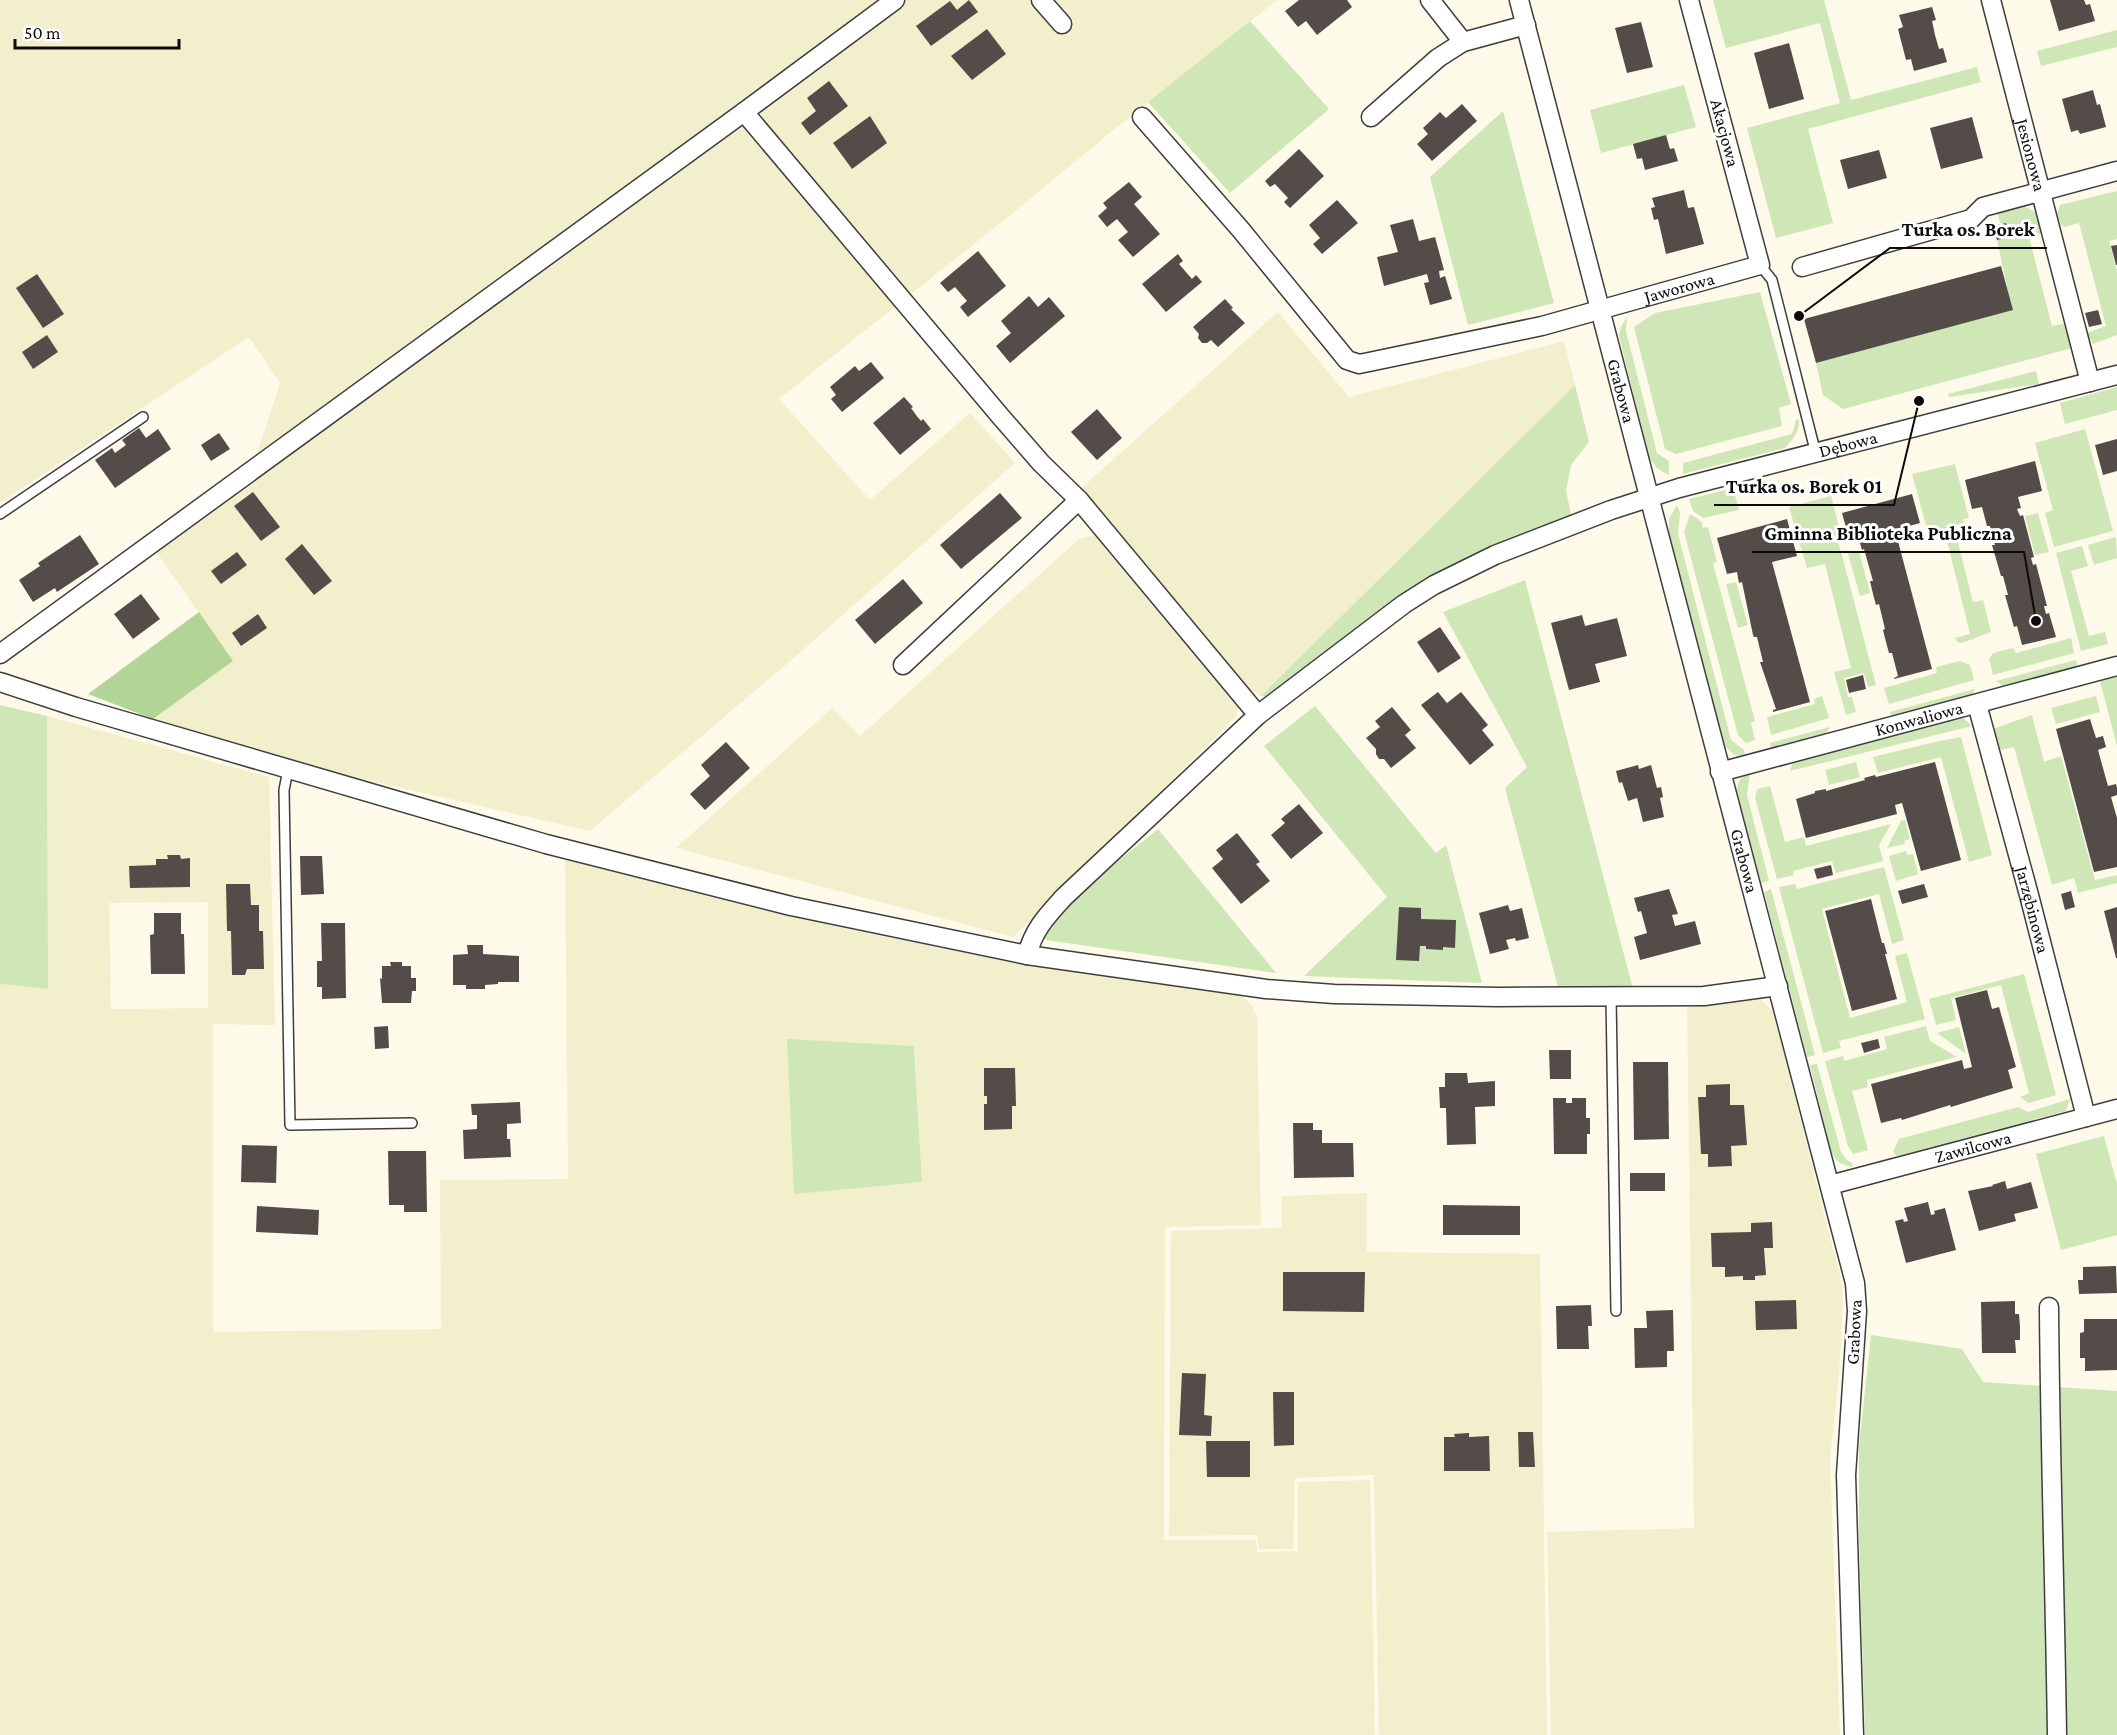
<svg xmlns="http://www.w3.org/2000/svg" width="2117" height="1735" font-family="'Crimson Pro',serif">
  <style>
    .farmland { fill: #f2efcc; fill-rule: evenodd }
    .green { fill: #cfe6b6 }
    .forest { fill: #b2d597 }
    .building { fill: #534c48 }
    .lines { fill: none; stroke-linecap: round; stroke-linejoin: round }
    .service-casing { stroke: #3e3e3e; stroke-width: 12 }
    .minor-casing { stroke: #3e3e3e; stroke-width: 21 }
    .service { stroke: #fff; stroke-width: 9 }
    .minor { stroke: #fff; stroke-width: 18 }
    .labels { text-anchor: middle; stroke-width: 6; stroke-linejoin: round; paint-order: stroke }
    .street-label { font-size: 18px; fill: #0b0b0b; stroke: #fff }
    .leader { fill: none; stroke: #0b0b0b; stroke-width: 2 }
    .callout-dot { fill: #0b0b0b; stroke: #fff; stroke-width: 2 }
    .callout-label { font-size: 20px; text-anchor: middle; font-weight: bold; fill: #0b0b0b; stroke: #fff; stroke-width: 6; stroke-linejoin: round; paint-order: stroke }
  </style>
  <rect width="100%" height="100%" fill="#fefaea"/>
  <g class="farmland">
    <polygon points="0,0 1277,0 1117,127 1018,209 779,399 870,500 970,413 1015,463 796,656 590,831 313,768 153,719 233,661 154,549 248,481 280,383 249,337 0,503"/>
    <polygon points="1278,312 1349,397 1564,341 1575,385 1261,696 1247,687 1078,491"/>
    <polygon points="1098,534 1239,704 1237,716 1013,937 676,848 832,708 860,736 1079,539"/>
    <path d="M47,716L269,777L275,1025L213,1024V1332L441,1329L440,1180L568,1179L565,856L664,881L791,917L1024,965L1213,988L1238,993L1252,1005L1257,1017L1261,1225L1165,1227L1164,1540H1256L1257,1552L1298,1551V1482L1370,1480L1375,1735H0V984L48,989ZM208,902V1008L111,1009L109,903ZM915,1049L922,1182L795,1193Z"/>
    <polygon points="1759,998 1773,1011 1841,1280 1843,1303 1839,1375 1830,1458 1840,1735 1551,1735 1547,1532 1694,1528 1687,1005"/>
    <polygon points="1367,1193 1367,1252 1540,1254 1547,1735 1379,1735 1374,1475 1295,1478 1293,1549 1259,1549 1257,1535 1169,1536 1171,1231 1282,1228 1281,1196"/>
  </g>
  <g class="green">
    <polygon points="1713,0 1824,0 1851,100 1977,67 1981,82 1808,129 1833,223 1776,238 1747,128 1840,103 1820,23 1726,48"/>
    <polygon points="1250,21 1329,109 1230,193 1148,102"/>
    <polygon points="2117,30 2117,47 2041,66 2037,51"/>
    <polygon points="1684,85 1696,127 1601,153 1590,110"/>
    <polygon points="1503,111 1554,303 1468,325 1430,177"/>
    <polygon points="2117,191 2117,239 2109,241 2117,271 2117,335 2093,344 2087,333 2106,326 2079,223 2065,227 2061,225 2057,214 2060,205"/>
    <polygon points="2022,205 2037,213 2044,233 2029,237 2052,326 2067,323 2072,348 1843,409 1823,395 1816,363 2012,310 1997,240 2010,236 2006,223 2000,223 1997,212"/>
    <polygon points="1760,292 1791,404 1779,408 1782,426 1676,454 1665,449 1634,327 1655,313"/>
    <polygon points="1627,317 1626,331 1657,453 1669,461 1669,475 1658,469 1649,458 1619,335 1621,327"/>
    <polygon points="2036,371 2039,384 1949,397 1948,394"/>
    <polygon points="1575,385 1589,442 1571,465 1566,491 1572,519 1453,565 1367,620 1272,698 1261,696"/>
    <polygon points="2117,387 2117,410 2065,424 2060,403"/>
    <path d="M1799,419C1800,432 1793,439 1785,448L1683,474V463L1792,434L1796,420Z"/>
    <polygon points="2085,429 2113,531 2054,547 2045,513 2053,510 2035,443"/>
    <polygon points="1955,464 1969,518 1963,519 1964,523 1954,526 1973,602 1983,600 1991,632 1962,643 1957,642 1955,638 1970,634 1945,533 1929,536 1912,474"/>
    <polygon points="1733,488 1739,510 1703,518 1693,511 1689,499"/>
    <polygon points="1831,496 1839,527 1835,529 1876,685 1868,687 1864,673 1844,678 1848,697 1852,697 1856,712 1846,715 1834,672 1851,668 1825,564 1807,568 1789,507"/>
    <polygon points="1677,505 1680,513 1678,534 1731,740 1744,750 1745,756 1734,755 1725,746 1669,534 1669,519"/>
    <polygon points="2038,513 2049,552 2035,555 2025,516"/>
    <polygon points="1690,514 1702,522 1703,528 1708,527 1717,562 1713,563 1755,721 1751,723 1755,740 1746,743 1738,735 1684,532"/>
    <polygon points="2116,537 2117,558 2094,565 2088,545"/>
    <polygon points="2082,546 2088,566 2071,571 2089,636 2105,632 2108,644 2081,651 2056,553"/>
    <polygon points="1859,551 1870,593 1860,596 1848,554"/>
    <polygon points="1525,580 1633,989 1558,987 1505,788 1527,767 1443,612"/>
    <polygon points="1736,582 1748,625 1738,628 1726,584"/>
    <polygon points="2071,638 2074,653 1993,675 1989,659 1993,653 2013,648 2016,653"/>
    <polygon points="2076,660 2078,667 2009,687 2003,686 1996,681"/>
    <polygon points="1960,661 1970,665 1974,680 1889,704 1884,688 1937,673 1936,667"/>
    <polygon points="2117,676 2117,746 2100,681"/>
    <polygon points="1975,689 1972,695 1892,716 1890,712"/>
    <polygon points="1822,696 1829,718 1771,735 1767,717 1815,704 1814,699"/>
    <polygon points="2096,696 2100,712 2056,724 2051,708"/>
    <polygon points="0,705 47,716 48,989 0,984"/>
    <polygon points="1315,706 1436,853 1446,845 1482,983 1304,976 1387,897 1264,746"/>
    <polygon points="2032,715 2044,762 2061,756 2095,880 2117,875 2117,883 2078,893 2074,878 2052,885 2014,747 2001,750 1993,729"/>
    <polygon points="1963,718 1972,726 1790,771 1792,765 1796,760 1950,719"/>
    <polygon points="1830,727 1826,734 1771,749 1770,743"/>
    <polygon points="1961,737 1992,855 1969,862 1941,757 1878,773 1873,757 1935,742"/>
    <polygon points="1856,762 1860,777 1829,785 1825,770"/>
    <polygon points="1750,772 1747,795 1769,881 1761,883 1736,790 1740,779"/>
    <polygon points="1770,786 1785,842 1804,837 1806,846 1891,824 1879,845 1883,861 1836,873 1832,861 1793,871 1794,875 1777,879 1755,798 1757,789"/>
    <polygon points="1905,820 1910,839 1904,841 1905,844 1887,848 1901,821"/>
    <polygon points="1158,829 1276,973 1046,940 1041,932 1072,898"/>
    <polygon points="1906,851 1908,855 1913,854 1918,874 1896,881 1889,856"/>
    <polygon points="1884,867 1904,940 1892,944 1879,894 1822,909 1850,1018 1907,1002 1895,956 1907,953 1925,1019 1839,1041 1841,1048 1823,1053 1779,887 1795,884 1797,889"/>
    <polygon points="1771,889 1815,1055 1807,1057 1764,892"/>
    <polygon points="2024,974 2056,1095 2029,1103 2020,1097 2029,1093 2001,985 1951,998 1956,1020 1936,1025 1929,999"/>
    <polygon points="1926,1026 1930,1041 1957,1057 1867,1080 1868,1087 1852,1091 1868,1150 1853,1154 1848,1146 1825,1061 1843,1056 1844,1061 1887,1049 1884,1037"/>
    <polygon points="1959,1027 1966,1054 1937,1033"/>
    <polygon points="787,1039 914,1046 922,1182 794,1194"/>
    <path d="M1817,1064L1841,1152L1847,1160L1852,1163L1853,1167C1840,1165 1835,1161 1830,1149L1810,1065Z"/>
    <polygon points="2070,1099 2066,1111 1897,1156 1893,1152 1899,1139 2018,1107 2028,1112"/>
    <polygon points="2104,1136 2117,1184 2117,1235 2061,1250 2036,1154"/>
    <polygon points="1871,1335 1962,1349 1983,1382 2117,1391 2117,1735 1865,1735 1859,1539 1859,1446"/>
  </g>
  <polygon class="forest" points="199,612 233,661 153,719 88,694"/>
  <g class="building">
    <polygon points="969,0 978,12 931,46 916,26 950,1 957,10"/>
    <polygon points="1299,0 1347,0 1352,7 1317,35 1306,21 1298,27 1285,11"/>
    <polygon points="2050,0 2084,0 2086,5 2090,4 2095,21 2059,31"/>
    <polygon points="1932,7 1936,20 1932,21 1935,35 1939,49 1943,48 1947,62 1914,71 1911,59 1906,60 1898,29 1903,27 1899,15"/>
    <polygon points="1641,22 1653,67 1627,73 1615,28"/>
    <polygon points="987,29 1006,54 972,80 951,56"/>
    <polygon points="1789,43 1804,99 1769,109 1754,53"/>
    <polygon points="829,81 848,106 810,135 801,123 816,111 807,98"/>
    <polygon points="2093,90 2097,105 2100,104 2106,127 2080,134 2078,130 2071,132 2062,99"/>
    <polygon points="1462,104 1477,121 1432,161 1417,144 1428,134 1423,128 1440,112 1446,118"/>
    <polygon points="870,116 887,143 852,169 833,143"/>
    <polygon points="1972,117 1983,158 1941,169 1930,128"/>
    <polygon points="1666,135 1670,149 1674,148 1678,161 1645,170 1642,158 1637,159 1633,144"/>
    <polygon points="1299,149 1324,176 1290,208 1284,202 1288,198 1275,184 1270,187 1265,181"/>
    <polygon points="1879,150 1887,178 1848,189 1840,160"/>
    <polygon points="1129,182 1142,197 1134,204 1160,234 1133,257 1118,240 1128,232 1117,219 1107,227 1098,216 1107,208 1103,203"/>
    <polygon points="1684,190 1688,208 1694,207 1704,244 1666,254 1658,219 1654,220 1651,208 1655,207 1652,198"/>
    <polygon points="1337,200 1358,223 1322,254 1313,244 1320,238 1309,225"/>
    <polygon points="1413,219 1419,241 1435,237 1444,270 1439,271 1440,278 1445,276 1452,299 1430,305 1424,283 1429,282 1427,274 1384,286 1377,257 1398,252 1390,225"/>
    <polygon points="2006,223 2010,237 1997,240 1993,226"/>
    <polygon points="2117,245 2117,265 2116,265 2111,246"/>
    <polygon points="978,251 1006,286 968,317 960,307 967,301 955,287 948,292 940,283"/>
    <polygon points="1178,254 1183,261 1179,264 1192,279 1196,275 1202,282 1166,312 1142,284"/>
    <polygon points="2001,266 2013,310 1816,363 1804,319"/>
    <polygon points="37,274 64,314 43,328 16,288"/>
    <polygon points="1029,296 1038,307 1049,297 1065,316 1010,363 996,346 1011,333 1001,321"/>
    <polygon points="1225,299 1233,308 1231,309 1245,323 1218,347 1211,340 1207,343 1202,343 1198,338 1199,334 1193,327"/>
    <polygon points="2098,310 2102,324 2089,327 2085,313"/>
    <polygon points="47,335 58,352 33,369 22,352"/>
    <polygon points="871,362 884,378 842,412 831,399 836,395 830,387 855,366 859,371"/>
    <polygon points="904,397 913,407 911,408 916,415 921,421 923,419 931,429 900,455 873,423"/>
    <polygon points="1097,409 1122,438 1097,460 1071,432"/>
    <polygon points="139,428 146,438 158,429 171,449 115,488 95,460 112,448 115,453 126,445 122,440"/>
    <polygon points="219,433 230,449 211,461 201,445"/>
    <polygon points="2117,439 2117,471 2103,475 2095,445"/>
    <polygon points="2035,461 2042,491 2018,497 2021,508 2017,509 2020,516 2023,515 2034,557 2031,558 2033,565 2036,564 2047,606 2044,606 2046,614 2049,613 2056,637 2022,645 2017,626 2014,627 2005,595 2008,595 2003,576 2001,576 1992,545 1995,545 1990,526 1987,526 1982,507 1972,509 1965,480"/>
    <polygon points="253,492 280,527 261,541 234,506"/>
    <polygon points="1000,493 1022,518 961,569 940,545"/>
    <polygon points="1912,494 1920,523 1895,530 1932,669 1894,679 1894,678 1898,676 1892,653 1889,653 1886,642 1883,630 1885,629 1879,604 1876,605 1873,594 1870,581 1873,581 1864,549 1862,550 1859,540 1850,542 1842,513"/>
    <polygon points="1787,519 1797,556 1772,562 1810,702 1773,712 1773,710 1776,709 1760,662 1763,662 1757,637 1754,637 1753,635 1742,582 1739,583 1737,572 1727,574 1717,538"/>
    <polygon points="80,535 99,564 57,592 55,588 33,602 19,580 40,566 38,563"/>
    <polygon points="302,544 332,581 314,595 285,559"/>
    <polygon points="237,552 247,565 221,584 211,571"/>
    <polygon points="903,579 923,603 875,644 855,620"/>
    <polygon points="141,594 160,619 133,639 114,614"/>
    <polygon points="258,614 267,628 241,646 232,633"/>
    <polygon points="1582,615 1585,626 1617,618 1627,656 1595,664 1600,682 1569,690 1551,623"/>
    <polygon points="1440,627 1461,658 1438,673 1417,642"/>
    <polygon points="1863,675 1866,689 1849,693 1846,680"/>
    <polygon points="1438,692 1447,703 1461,692 1488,725 1482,730 1494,745 1470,765 1421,705"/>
    <polygon points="1392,707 1411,730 1405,735 1416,748 1391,768 1384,759 1379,759 1376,754 1376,749 1366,738 1380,727 1375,721"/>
    <polygon points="2090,719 2096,738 2103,736 2106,747 2098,750 2108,786 2116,784 2117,788 2117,795 2111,797 2117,818 2117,867 2094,872 2056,729"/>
    <polygon points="726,742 750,768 705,810 690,794 710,776 701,765"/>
    <polygon points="1935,762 1961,860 1921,871 1902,803 1895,805 1897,814 1806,838 1796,799 1815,793 1815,791 1826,789 1826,791 1865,780 1864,778 1875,775 1876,777"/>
    <polygon points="1638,765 1639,769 1651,765 1657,788 1661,787 1663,797 1660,798 1664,817 1643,822 1637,798 1628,801 1622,782 1619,783 1616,771"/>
    <polygon points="1299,804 1323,833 1291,859 1271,835 1285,823 1281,819"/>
    <polygon points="1237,833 1260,862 1256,864 1270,881 1241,904 1212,868 1223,859 1216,850"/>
    <polygon points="167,855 180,855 181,859 190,858 190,887 130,888 129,866 156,865 156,859 168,859"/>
    <polygon points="300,856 322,856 324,894 301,895"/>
    <polygon points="1831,865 1833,875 1817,879 1814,869"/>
    <polygon points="226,884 250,884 251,905 259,905 259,931 263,931 264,969 247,969 245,975 232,975 231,931 227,931"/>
    <polygon points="1924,884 1928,897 1902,904 1898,891"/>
    <polygon points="1669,889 1678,914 1672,915 1675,926 1695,921 1701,944 1640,960 1634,937 1647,933 1641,911 1638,912 1634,898"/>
    <polygon points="2071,891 2075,907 2065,910 2061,894"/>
    <polygon points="1871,899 1882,943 1884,943 1887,954 1885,954 1897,999 1852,1011 1825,911"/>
    <polygon points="1508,905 1510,911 1522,908 1529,938 1516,941 1515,938 1506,940 1509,949 1490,954 1479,913"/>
    <polygon points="1399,907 1421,908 1421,919 1456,920 1455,948 1443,947 1443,950 1426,949 1426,946 1420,946 1419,961 1396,960"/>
    <polygon points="2117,907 2117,958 2116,958 2104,911"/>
    <polygon points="154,913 181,913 181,934 184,934 185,974 151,974 150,935 154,934"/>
    <polygon points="321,923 345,923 346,998 322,999 322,987 317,987 317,961 322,961"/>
    <polygon points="467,945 483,945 483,954 519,956 519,982 498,982 498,984 485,985 485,989 466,989 466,985 453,985 453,955 468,954"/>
    <polygon points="390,962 402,962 402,966 411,966 411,978 416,978 416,991 412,991 411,1003 382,1003 380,978 382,979 382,966 391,966"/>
    <polygon points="1987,990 1992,1009 1999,1007 2016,1067 2008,1070 2013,1088 1951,1107 1950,1105 1902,1120 1901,1118 1881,1123 1871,1084 1962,1060 1964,1069 1972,1067 1955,998"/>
    <polygon points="388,1026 389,1048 375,1049 374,1027"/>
    <polygon points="1878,1039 1880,1048 1864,1053 1861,1043"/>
    <polygon points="1549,1050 1571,1050 1571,1079 1550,1079"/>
    <polygon points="1633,1062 1668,1062 1669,1139 1634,1140"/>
    <polygon points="984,1068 1015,1068 1016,1106 1012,1106 1012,1129 984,1130 984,1104 987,1104 987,1096 984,1096"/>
    <polygon points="1445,1073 1467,1073 1468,1083 1495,1081 1495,1106 1475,1107 1476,1144 1447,1145 1446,1108 1440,1108 1439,1087 1445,1087"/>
    <polygon points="1730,1084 1730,1105 1744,1105 1747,1145 1731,1146 1732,1166 1708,1167 1708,1154 1701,1154 1698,1097 1706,1097 1706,1085"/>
    <polygon points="1553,1098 1566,1098 1566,1103 1572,1103 1572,1098 1586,1098 1586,1118 1590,1118 1590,1134 1587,1134 1587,1154 1554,1154"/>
    <polygon points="520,1102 521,1123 507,1124 507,1139 510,1139 511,1157 464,1159 463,1130 477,1129 477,1115 472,1115 471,1104"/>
    <polygon points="1293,1123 1313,1123 1313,1130 1322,1130 1322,1143 1353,1143 1354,1177 1294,1178"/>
    <polygon points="242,1145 277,1146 276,1183 241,1182"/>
    <polygon points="388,1151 426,1151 427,1212 404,1212 404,1205 389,1205"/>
    <rect x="1630" y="1173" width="35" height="18"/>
    <polygon points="2005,1181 2007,1189 2031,1182 2038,1208 2014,1214 2016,1221 1979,1231 1968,1191 1993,1186 1992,1185"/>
    <polygon points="1928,1202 1931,1215 1935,1214 1934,1211 1945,1208 1956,1250 1906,1263 1895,1221 1903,1219 1904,1222 1908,1221 1904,1208"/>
    <polygon points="1443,1205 1520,1206 1520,1235 1443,1235"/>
    <polygon points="257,1206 319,1210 318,1235 256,1232"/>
    <polygon points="1772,1222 1773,1248 1764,1248 1766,1275 1755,1276 1755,1280 1743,1280 1743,1276 1725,1277 1725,1267 1712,1267 1711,1233 1751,1232 1751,1223"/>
    <polygon points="2116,1266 2117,1293 2079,1294 2078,1280 2083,1280 2083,1267"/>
    <polygon points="1283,1272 1365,1272 1364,1312 1283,1311"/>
    <polygon points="1796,1300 1797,1329 1756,1330 1755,1301"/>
    <polygon points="2015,1301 2015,1314 2019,1314 2020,1327 2020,1340 2015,1340 2016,1353 1982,1353 1981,1302"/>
    <polygon points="1591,1305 1592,1326 1588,1326 1589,1349 1557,1349 1556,1306"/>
    <polygon points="1673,1310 1674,1351 1667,1351 1667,1367 1635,1368 1634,1328 1647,1328 1646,1311"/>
    <polygon points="2084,1319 2117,1319 2117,1370 2085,1371 2085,1358 2080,1358 2080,1333 2084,1332"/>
    <polygon points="1182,1373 1206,1374 1204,1415 1212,1416 1211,1436 1179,1435"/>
    <polygon points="1273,1392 1294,1392 1294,1445 1274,1446"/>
    <polygon points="1518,1432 1533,1432 1535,1467 1519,1467"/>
    <polygon points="1469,1433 1469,1437 1489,1436 1490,1471 1444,1471 1444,1437 1455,1437 1454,1434"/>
    <polygon points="1206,1441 1250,1441 1250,1477 1207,1477"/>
  </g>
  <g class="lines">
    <g class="service-casing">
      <g id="service">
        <polyline points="1760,265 1772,280 1816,454"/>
        <polyline points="0,514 143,417"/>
        <polyline points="288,770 284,790 290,1125 412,1123"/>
        <polyline points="1611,996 1616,1311"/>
      </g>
    </g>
    <g class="minor-casing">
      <g id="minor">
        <polyline points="1041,0 1062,24"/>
        <polyline points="1430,0 1463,42"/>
        <path id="s1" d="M1519,0L1855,1283L1857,1311L1846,1475L1854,1735"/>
        <path id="s2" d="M1991,0L2090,382"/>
        <polyline points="744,112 1001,417 1041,463 1079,500"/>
        <path id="s3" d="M1142,117L1241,230L1347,360L1359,364L1369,362L1542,326L1760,265L1689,0"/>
        <polyline points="1371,117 1438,58 1463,42 1526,25"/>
        <polyline points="1802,267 1971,219 1983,207 2117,171"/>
        <polyline points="0,654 744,112 895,0"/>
        <polyline points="903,665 1079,500 1258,715"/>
        <polyline points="0,682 76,707 546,844 791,906 1027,955 1266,989 1334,994 1498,997 1704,996 1778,986"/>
        <path id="s4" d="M1977,704L2029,895L2086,1117"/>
        <path id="s5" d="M1720,772L2117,666"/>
        <path id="s6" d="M1027,955C1034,929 1046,917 1064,897L1258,715L1404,604L1434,585L1495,555L1611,510L1679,488L2117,375"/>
        <path id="s7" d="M1830,1185L2117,1109"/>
        <path d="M2049,1307C2050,1450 2055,1592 2057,1735"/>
      </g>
    </g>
    <use href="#service" class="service"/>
    <use href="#minor" class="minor"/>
  </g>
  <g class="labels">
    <g class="street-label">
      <text transform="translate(1725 133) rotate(75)" y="6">Akacjowa</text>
      <text dy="6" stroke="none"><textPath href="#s2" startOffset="160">Jesionowa</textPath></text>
      <text dy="6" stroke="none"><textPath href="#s3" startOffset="660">Jaworowa</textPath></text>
      <text dy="6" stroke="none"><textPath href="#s1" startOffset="404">Grabowa</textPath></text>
      <text dy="6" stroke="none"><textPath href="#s6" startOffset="993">Dębowa</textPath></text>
      <text dy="6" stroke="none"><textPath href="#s5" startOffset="206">Konwaliowa</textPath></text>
      <text dy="6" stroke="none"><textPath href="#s1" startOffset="890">Grabowa</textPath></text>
      <text dy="6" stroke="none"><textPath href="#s4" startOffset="213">Jarzębinowa</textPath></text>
      <text dy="6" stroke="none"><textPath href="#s7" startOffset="148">Zawilcowa</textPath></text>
      <text transform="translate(1854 1332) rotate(-87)" y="6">Grabowa</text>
    </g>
  </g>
  <path class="leader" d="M1799 316L1890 248H2047M1919 401L1894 505H1714M2036 621L2024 552H1752"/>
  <g class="callout-dot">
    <circle cx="1799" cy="316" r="6"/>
    <circle cx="1919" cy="401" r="6"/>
    <circle cx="2036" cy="621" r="6"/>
  </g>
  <g class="callout-label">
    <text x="1968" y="236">Turka os. Borek</text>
    <text x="1804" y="493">Turka os. Borek 01</text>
    <text x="1888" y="540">Gminna Biblioteka Publiczna</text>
  </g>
  <path d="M15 39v9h164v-9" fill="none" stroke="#0b0b0b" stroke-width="3"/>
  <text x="24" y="39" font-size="18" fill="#0b0b0b" stroke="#ffffff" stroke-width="4.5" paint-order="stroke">50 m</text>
</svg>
